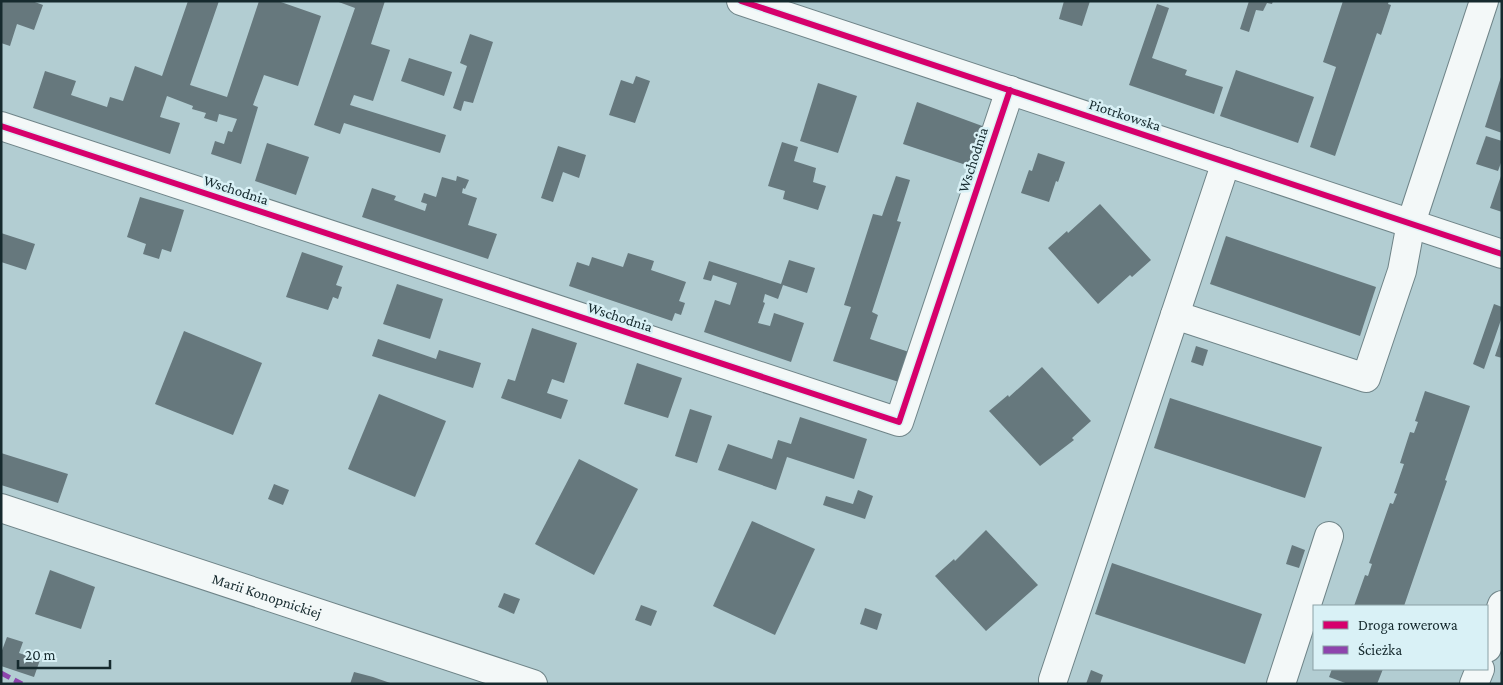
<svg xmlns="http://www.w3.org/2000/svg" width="1503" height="685" font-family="'Crimson Pro',serif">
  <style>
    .building { fill: #66787d }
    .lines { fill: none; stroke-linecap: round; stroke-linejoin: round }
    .minor-casing { stroke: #6f8488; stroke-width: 30 }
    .minor { stroke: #f3f8f8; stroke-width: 28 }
    .quiet { stroke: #8e44ad; stroke-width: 5; stroke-dasharray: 10 5; stroke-linecap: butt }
    .cycleway-casing { stroke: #d9f1f6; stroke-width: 9 }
    .cycleway { stroke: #d6006c; stroke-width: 6 }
    .labels { text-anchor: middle; stroke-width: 5; stroke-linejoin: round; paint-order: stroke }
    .street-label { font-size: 15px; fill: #162a2e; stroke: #d9f1f6 }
  </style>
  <rect width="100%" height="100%" fill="#b2cdd2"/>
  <g class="building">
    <polygon points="1,1 32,1 43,5 34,30 17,24 10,46 1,43"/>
    <polygon points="188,1 219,1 190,85 227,97 259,1 278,1 321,16 298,86 264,75 253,105 258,107 241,164 211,154 215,141 224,144 228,131 232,132 237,119 219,114 217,122 204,118 206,113 192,109 193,106 167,96 160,117 180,123 170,154 33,108 45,71 76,81 71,95 107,107 110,97 123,101 135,66 162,76"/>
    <polygon points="336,1 385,1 371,44 390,50 373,101 354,95 350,105 446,135 440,153 344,123 340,134 314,125 355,8"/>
    <polygon points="1064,1 1090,1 1082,26 1059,19"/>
    <polygon points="1249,1 1273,1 1272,4 1267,3 1263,11 1256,10 1249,32 1240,29"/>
    <polygon points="1343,1 1389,1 1388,4 1391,5 1381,35 1377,33 1335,156 1310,147 1336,67 1323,62"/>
    <polygon points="1157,4 1169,8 1152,58 1187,70 1185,75 1223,87 1214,114 1129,85"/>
    <polygon points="470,34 493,42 473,103 464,101 461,111 453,108 467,66 460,63"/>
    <polygon points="409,58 452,72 444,96 401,81"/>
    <polygon points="1236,70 1314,97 1298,143 1220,116"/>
    <polygon points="636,76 650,81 635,123 609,115 621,80 633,84"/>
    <polygon points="1501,77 1502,77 1502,133 1485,127"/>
    <polygon points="818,83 857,96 838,153 800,141"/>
    <polygon points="917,102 985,127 972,167 903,144"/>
    <polygon points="1486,136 1502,141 1502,160 1498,171 1476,164"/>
    <polygon points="782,142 798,147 794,161 816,168 813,182 826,186 818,210 783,199 785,191 768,186"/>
    <polygon points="267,143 309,157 296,195 255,181"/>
    <polygon points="558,146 586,155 579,178 563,172 553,202 541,198"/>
    <polygon points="1038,153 1065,162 1058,182 1056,181 1049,202 1021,193 1029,170 1032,171"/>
    <polygon points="1502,173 1502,212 1490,208"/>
    <polygon points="457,176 469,180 465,189 463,188 462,193 477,198 468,225 497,234 488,259 362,217 372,188 396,196 394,200 425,211 427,204 421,202 424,193 436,197 442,177 456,181"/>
    <polygon points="896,176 910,180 897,221 901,222 872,312 878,315 870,339 912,353 902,383 833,361 851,307 844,305 873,214 882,216"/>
    <polygon points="140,197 184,210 171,252 162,249 159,259 143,254 146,244 127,237"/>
    <polygon points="1100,204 1151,260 1132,277 1130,275 1098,304 1048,248 1067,231 1068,233"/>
    <polygon points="1,233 35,244 26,270 1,262"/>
    <polygon points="1226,236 1376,287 1360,336 1210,284"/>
    <polygon points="302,252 343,266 336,285 342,287 338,299 333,297 328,310 286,297"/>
    <polygon points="628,253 654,261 651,270 686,282 679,301 685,303 681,315 675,313 672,321 569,286 577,262 589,266 592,257 623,267"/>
    <polygon points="789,260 815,268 807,293 783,285 778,299 765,294 763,302 765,303 758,323 770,326 774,313 804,323 791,362 704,332 715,300 730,305 737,283 713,275 711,281 703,279 709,261 781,284"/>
    <polygon points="397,284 443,299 430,339 383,324"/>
    <polygon points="1494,304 1502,307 1502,317 1484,369 1473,364"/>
    <polygon points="532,328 577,343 564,383 552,379 547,393 568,400 561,419 501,398 508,379 515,381"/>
    <polygon points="184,331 262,363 233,435 155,404"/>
    <polygon points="1501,338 1502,338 1502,358 1495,356"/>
    <polygon points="378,339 436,359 439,350 481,363 473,388 372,356"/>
    <polygon points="1196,346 1208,350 1203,366 1191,362"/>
    <polygon points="637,363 682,378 668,418 624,404"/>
    <polygon points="1042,367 1091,421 1072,438 1074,440 1040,466 989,411 1008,395 1009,397"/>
    <polygon points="1425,391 1470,406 1445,480 1447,481 1404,606 1354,606 1365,575 1368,576 1372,564 1369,563 1390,503 1393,504 1397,494 1394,493 1404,464 1400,463 1410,432 1414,433 1418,422 1415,421"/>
    <polygon points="379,394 446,421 415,497 348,469"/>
    <polygon points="1170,398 1322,447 1305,498 1154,448"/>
    <polygon points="690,409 712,416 697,463 675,456"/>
    <polygon points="800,417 867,439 854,479 787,457 776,490 718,470 728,444 772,459 778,440 791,444"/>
    <polygon points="1,453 68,474 58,503 1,485"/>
    <polygon points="579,459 638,489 594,575 535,544"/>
    <polygon points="274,484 289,490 283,505 268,499"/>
    <polygon points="858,490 873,496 865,519 823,505 826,496 853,504"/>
    <polygon points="752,521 815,549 775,635 713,606"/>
    <polygon points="986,530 1038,585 986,631 935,576 954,559 955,561"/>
    <polygon points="1292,545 1305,550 1299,568 1286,564"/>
    <polygon points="1112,563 1262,614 1245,664 1095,614"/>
    <polygon points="50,570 95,587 81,629 35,614"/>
    <polygon points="504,593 520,599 514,614 498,607"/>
    <polygon points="641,605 657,611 651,626 635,620"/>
    <polygon points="865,608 882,614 877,630 860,624"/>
    <polygon points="7,637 23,642 19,653 40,660 34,677 1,666 1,653"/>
    <polygon points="1332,669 1383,669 1377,684 1348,684 1329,677"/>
    <polygon points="1091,670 1103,675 1100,684 1086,684"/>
    <polygon points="354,672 373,677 393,684 350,684"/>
  </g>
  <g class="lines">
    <g class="minor-casing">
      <g id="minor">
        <polyline points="741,1 1502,254"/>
        <polyline points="1,126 899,422 1010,90"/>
        <polyline points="1175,315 1366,378 1402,271 1411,223 1484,1"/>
        <path id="s1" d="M1,508L533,684"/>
        <polyline points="1487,648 1502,605"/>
        <polyline points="1053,680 1226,162"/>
        <polyline points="1281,684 1329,536"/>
        <polyline points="1474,684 1480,669"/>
      </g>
    </g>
    <use href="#minor" class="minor"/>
    <polyline class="quiet" points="1,673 22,684"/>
    <g class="cycleway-casing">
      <g id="cycleway">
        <polyline points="741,1 1502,254"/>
        <polyline points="1,126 899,422 1010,90"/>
      </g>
    </g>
    <use href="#cycleway" class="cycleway"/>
  </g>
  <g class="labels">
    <g class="street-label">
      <text transform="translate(1125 115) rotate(18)" y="5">Piotrkowska</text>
      <text transform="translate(973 160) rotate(-72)" y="5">Wschodnia</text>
      <text transform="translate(236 190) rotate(18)" y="5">Wschodnia</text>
      <text transform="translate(620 317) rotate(18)" y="5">Wschodnia</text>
      <text dy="5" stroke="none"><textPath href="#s1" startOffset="280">Marii Konopnickiej</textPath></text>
    </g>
  </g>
  <rect width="1503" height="685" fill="none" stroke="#162a2e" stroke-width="5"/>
  <rect x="1313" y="605" width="175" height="65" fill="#d9f1f6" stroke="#8ba1a6"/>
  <rect x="1323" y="621" width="25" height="8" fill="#d6006c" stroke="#8ba1a6"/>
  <text x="1358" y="630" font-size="15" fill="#162a2e">Droga rowerowa</text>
  <rect x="1323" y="646" width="25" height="8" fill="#8e44ad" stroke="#8ba1a6"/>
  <text x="1358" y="655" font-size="15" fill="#162a2e">Ścieżka</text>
  <path d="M18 660v8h92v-8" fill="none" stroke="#162a2e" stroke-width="2.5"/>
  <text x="25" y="660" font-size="15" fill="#162a2e" stroke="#d9f1f6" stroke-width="4" paint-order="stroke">20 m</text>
</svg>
